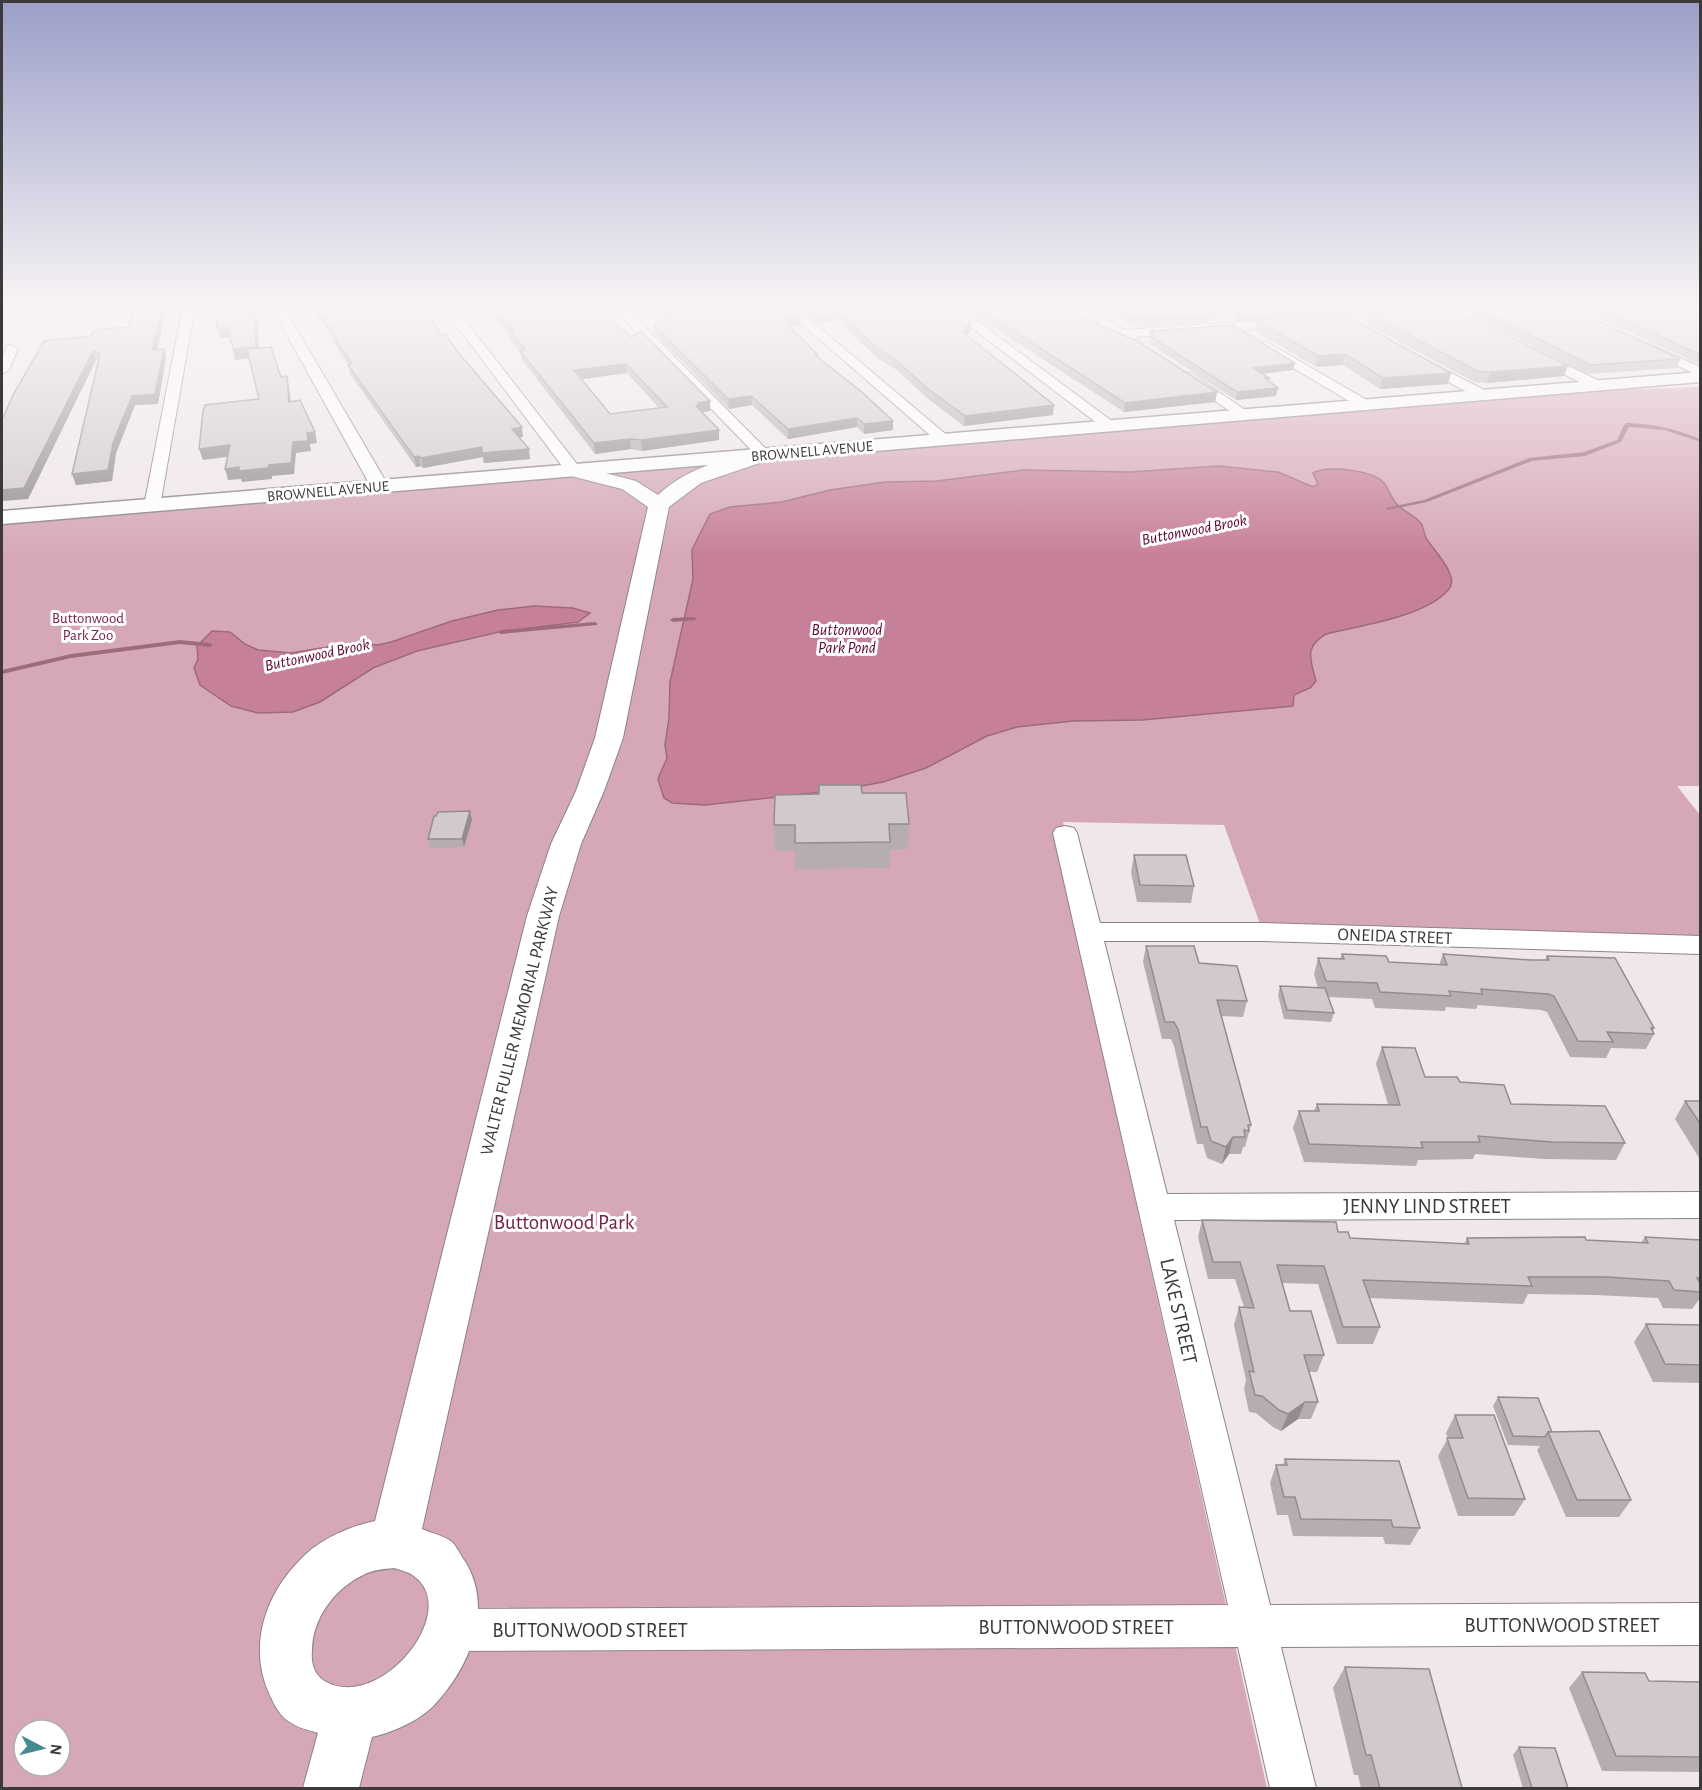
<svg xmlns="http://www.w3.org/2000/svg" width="1702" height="1790" font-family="'Alegreya Sans',sans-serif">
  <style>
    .green { fill: #d6a7b7; fill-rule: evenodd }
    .water { fill: #c78099; stroke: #9d6b7c; stroke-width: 1.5 }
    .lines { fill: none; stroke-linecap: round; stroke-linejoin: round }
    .stream { fill: #9d6b7c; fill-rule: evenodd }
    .minor-casing { stroke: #8c8386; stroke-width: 2 }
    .tertiary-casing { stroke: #8c8386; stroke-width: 2 }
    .secondary-casing { stroke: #8c8386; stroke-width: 3 }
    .minor { fill: #fff; fill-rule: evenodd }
    .tertiary { fill: #fff; fill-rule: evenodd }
    .secondary { fill: #fff; fill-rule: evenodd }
    .wall { fill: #b5adaf; fill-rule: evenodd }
    .shaded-wall { fill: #938d8e }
    .building { fill: #d2c9cb; stroke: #938d8e; stroke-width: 1.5; fill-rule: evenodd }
    .labels { text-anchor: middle; stroke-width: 6; stroke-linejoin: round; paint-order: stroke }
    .far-street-label { font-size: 15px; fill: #3c393a; stroke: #fff }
    .far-park-label { font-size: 15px; fill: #762247; stroke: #fff }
    .far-water-label { font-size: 16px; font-style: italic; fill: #5a0230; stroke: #fff }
    .street-label { font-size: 18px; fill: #3c393a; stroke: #fff }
    .near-street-label { font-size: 21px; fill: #3c393a; stroke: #fff }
    .near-park-label { font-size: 21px; fill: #762247; stroke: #fff }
  </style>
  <rect width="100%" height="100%" fill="#f0e7e9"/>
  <path class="green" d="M1700,387V786H1677L1700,815V945L1263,932L1224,825L1063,822L1089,932L1075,931L1267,1788H2V523L1609,390ZM24,1730H60V1766H24Z"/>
  <g class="water">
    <path d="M1219,466L1278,472L1313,487L1318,484L1313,473C1327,465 1371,470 1383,482C1388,487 1390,496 1395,502C1402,512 1415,514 1422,525C1424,529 1424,534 1426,538C1433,550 1460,576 1449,589C1426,617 1361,625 1326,634C1304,647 1310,658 1316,681L1310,688L1294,695L1293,706L1142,720L1073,721L1017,727L987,736L926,768L883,782L840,790L705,805L672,803L664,798L658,779L667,758L665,745L669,718L670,682L693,579L692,550L710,514L730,507L782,502L830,490L885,482L937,481L1024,470L1130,472Z"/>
    <polygon points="534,606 573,608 590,613 578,622 499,632 417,651 373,668 320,702 293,712 258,713 231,706 200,685 194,668 198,659 197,646 212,631 230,632 245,644 258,650 291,653 352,643 378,645 391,642 452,621 498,610"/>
  </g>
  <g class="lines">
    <g class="stream">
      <path d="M1627,423C1653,424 1677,429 1700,439V442L1665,430L1629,427L1621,442L1585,456L1532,461L1427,502L1388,510L1385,508L1424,500L1529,458L1584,452L1617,440L1624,425Z"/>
      <polygon points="694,617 697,619 696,620 673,622 670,620 673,618"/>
      <polygon points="595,622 597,623 597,625 501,634 498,632 501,630"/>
      <polygon points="180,640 210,643 213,645 210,647 180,644 71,658 2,674 2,670 71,654"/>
    </g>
    <g class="minor-casing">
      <g id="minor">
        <polygon points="183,306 195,306 160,506 152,511 144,506"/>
        <polygon points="271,306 283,306 385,480 387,487 385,490 379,492 371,487"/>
        <polygon points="442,306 454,306 580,468 582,471 580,474 568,474"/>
        <polygon points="611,306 624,306 769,452 772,455 769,458 759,458"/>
        <polygon points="781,306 794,306 949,437 952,440 949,443 939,443"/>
        <polygon points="943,306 957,306 1116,424 1118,427 1116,430 1106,430"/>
        <polygon points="1073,306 1087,306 1124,330 1477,306 1537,306 1531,310 1135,337 1143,344 1137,348"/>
        <polygon points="1665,306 1681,306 1700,315 1700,323"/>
        <polygon points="1265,341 1372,403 1374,406 1367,410 1362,409 1260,348 1259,345 1260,342"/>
        <polygon points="1647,343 1700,367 1700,376 1642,350 1641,347 1642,344"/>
        <polygon points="12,345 18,349 9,370 2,374 2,357 7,346"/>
        <polygon points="1536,351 1604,383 1606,386 1604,389 1594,389 1531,358 1529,355 1531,352"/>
        <polygon points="1420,357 1490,393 1492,396 1490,399 1480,399 1415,364 1413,361 1415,358"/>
        <polygon points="1188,373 1193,374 1254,416 1252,419 1242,419 1183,380 1181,377"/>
        <polygon points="1065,826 1074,828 1077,833 1100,923 1263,923 1700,936 1700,954 1263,941 1104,941 1167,1194 1700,1192 1700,1218 1174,1220 1270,1605 1700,1603 1700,1645 1281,1647 1316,1788 1270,1788 1238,1647 452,1651 437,1645 431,1630 437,1615 452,1609 1228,1605 1053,833 1056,828"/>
      </g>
    </g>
    <g class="tertiary-casing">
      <path id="tertiary" d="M764,449L771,451L773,455L771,459L701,483L669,507L623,738L604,791L581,844L559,916L422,1529C431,1533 445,1536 452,1542C456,1546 459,1552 462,1557C495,1603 472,1664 436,1703C421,1720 394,1732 372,1737L359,1788H303L318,1733C308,1730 296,1727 288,1721C278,1714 273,1702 268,1691C249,1645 265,1596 299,1561C318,1540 347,1527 375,1521L527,916L551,844L576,791L595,738L648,507L622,489L567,475L564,471L567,467L574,465L636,481L658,495C686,468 727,458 764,449ZM394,1568C400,1570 410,1572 415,1577C462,1613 377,1715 323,1680C313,1673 311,1661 312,1651C312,1619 334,1589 363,1575C372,1570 384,1569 394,1568Z"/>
    </g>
    <g class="secondary-casing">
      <polygon id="secondary" points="1700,372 1700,382 2,524 2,511"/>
    </g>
    <use href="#minor" class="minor"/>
    <use href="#tertiary" class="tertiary"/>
    <use href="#secondary" class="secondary"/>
  </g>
  <g class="wall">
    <polygon points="309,306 423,306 441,335 456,350 523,437 519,438 530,459 484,463 483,457 423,468 421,466 416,467 350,374 348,365 333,341 333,337"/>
    <path d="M483,306H595L631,337L710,401V411L702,412L719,440L642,451L631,449L595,454L522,360L520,351L510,340L509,334ZM627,373L659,408L610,414L582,379Z"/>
    <polygon points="655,306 787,306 799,317 800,325 790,326 817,354 818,357 893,421 893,430 864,434 857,427 788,439 752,405 729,409 654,333 654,325 667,318"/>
    <polygon points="798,306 951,306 971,330 967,335 1053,415 964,426 927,398 898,371 876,357 838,320 817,323"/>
    <polygon points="961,306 1056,306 1217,392 1215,402 1124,412"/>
    <polygon points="1102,306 1204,306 1216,314 1214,322 1133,327"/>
    <polygon points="1213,306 1444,306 1237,321"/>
    <polygon points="1573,306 1670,306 1701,318 1701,365"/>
    <polygon points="1475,307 1680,359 1677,368 1587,374 1472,316"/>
    <polygon points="1368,313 1564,376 1487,383 1474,382 1366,324"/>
    <polygon points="1257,320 1451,373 1448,384 1380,389 1343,365 1316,367 1255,331"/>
    <polygon points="1150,331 1293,370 1263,374 1269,378 1269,381 1278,388 1276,396 1236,400 1150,344 1151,339 1149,338"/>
    <polygon points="91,336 157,350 166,358 158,404 135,405 116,453 112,481 76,485 72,474 99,361 96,360 28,499"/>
    <polygon points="862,793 909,824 908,849 890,850 890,868 795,869 795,851 775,851 774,825 819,794"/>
    <polygon points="472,820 464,847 431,848 428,839"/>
    <polygon points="1134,855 1194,886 1191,903 1137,902 1131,872"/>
    <polygon points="1146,946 1199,963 1247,1001 1243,1017 1221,1016 1251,1125 1245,1147 1243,1147 1241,1154 1229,1154 1222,1164 1207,1158 1203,1144 1197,1144 1174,1046 1171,1039 1162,1039 1143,962"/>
    <polygon points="1342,954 1389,962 1439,965 1443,954 1531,960 1545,960 1547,956 1654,1028 1653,1031 1654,1034 1646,1049 1611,1048 1606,1058 1570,1057 1547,1012 1541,1010 1478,1005 1476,1009 1446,1007 1445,1011 1375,1008 1372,999 1328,997 1334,1013 1331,1022 1284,1019 1278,995 1280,986 1318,988 1314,974 1318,958 1340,959"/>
    <polygon points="1382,1047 1425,1077 1460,1082 1511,1104 1625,1143 1616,1160 1544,1159 1475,1154 1473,1159 1418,1160 1416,1166 1304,1162 1293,1128 1299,1111 1314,1111 1317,1104 1388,1104 1376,1064"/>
    <polygon points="1685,1101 1701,1101 1701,1161 1675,1119"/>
    <polygon points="1202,1220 1338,1232 1350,1238 1464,1244 1467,1238 1586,1240 1641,1243 1645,1237 1701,1240 1701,1297 1692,1309 1663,1308 1658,1298 1596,1295 1528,1294 1523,1304 1369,1298 1380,1327 1373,1344 1337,1344 1318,1284 1282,1283 1290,1311 1324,1355 1317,1372 1309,1372 1318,1402 1311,1419 1298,1419 1281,1431 1273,1427 1256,1413 1249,1412 1244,1389 1246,1380 1234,1325 1239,1307 1244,1307 1235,1279 1208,1279 1198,1237"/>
    <polygon points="1646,1324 1701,1325 1701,1383 1653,1382 1634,1342"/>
    <polygon points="1498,1397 1552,1432 1631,1500 1619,1517 1566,1517 1537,1450 1540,1446 1508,1445 1493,1406"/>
    <polygon points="1455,1415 1525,1499 1514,1516 1458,1516 1438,1456 1448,1438 1446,1433"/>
    <polygon points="1285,1459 1420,1528 1410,1545 1385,1544 1383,1537 1293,1536 1288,1515 1277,1515 1270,1483 1276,1465 1283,1465"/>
    <polygon points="1345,1667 1462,1788 1361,1788 1358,1775 1354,1775 1333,1688"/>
    <polygon points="1582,1672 1649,1681 1701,1682 1701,1772 1602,1771 1569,1688"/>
    <polygon points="1519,1747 1568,1788 1523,1788 1513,1755"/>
  </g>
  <g class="shaded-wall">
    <polygon points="163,306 167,306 155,359 152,350"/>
    <polygon points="247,306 250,306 249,323 247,313"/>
    <polygon points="1328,306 1444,306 1237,321 1238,312"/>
    <polygon points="255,312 258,322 259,357 235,360 233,349"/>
    <polygon points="838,312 838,320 817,323 817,314"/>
    <polygon points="799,317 800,325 782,327 782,319"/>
    <polygon points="971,321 971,330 963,340 963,332"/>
    <polygon points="228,327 231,337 220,338 217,328"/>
    <polygon points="164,349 166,358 158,404 135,405 116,453 112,481 76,485 72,474 113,443 132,396"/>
    <polygon points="93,351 96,360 28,499 2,501 2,490"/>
    <polygon points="1345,354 1343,365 1316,367 1318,356"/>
    <polygon points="1295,363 1293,370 1252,375 1253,368"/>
    <polygon points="626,364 627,373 576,380 574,370"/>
    <polygon points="1568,366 1564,376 1487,383 1490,372"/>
    <polygon points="1451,373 1448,384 1380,389 1383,378"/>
    <polygon points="287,376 289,387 292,412 289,402"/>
    <polygon points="1278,388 1276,396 1236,400 1237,392"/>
    <polygon points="1217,392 1215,402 1124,412 1125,403"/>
    <polygon points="751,396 752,405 729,409 728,399"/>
    <polygon points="710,401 710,411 701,412 696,406 698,403"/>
    <polygon points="1054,405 1053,415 964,426 965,416"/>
    <polygon points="857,418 857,427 788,439 788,429"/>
    <polygon points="893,421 893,430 864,434 864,424"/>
    <polygon points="522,427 523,437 514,438 512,429"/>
    <polygon points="719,430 719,440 642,451 641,440"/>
    <polygon points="315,432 317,443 310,444 311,451 296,453 294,474 272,476 272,479 242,482 241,479 228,480 225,469 269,465 293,442 307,433"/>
    <polygon points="630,439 631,449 595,454 594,443"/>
    <polygon points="230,445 234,456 203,460 199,449"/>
    <polygon points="482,447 529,449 530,459 484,463 483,457 423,468 421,458"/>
    <polygon points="419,456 421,466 416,467 414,457"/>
    <polygon points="470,811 472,820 464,847 462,839"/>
    <polygon points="1233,1137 1229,1154 1222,1164 1226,1147"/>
    <polygon points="1305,1402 1298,1419 1281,1431 1288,1414"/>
  </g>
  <g class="building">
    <polygon points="135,306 163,306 152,350 164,349 155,394 132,396 113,443 108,470 72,474 100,354 93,351 24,488 2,490 2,420 13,395 44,341 91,336 94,330 128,327"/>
    <polygon points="216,306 247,306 247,313 255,312 256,347 233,349 228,327 217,328"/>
    <polygon points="313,306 423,306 441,335 446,335 456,350 522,427 512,429 529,449 482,453 482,447 421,458 419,456 414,457 348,365 352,364 331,332 333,332"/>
    <path d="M490,306H595L631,337L641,331L710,401L698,403L700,405L696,406L719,430L641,440L630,439L594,443L520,351L526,350L509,330H513ZM626,364L667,407L610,414L574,370Z"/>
    <polygon points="663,306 787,306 799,317 782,319 817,354 815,355 862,392 893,421 864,424 857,418 788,429 751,396 728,399 654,325 672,315"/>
    <polygon points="807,306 951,306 971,321 963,332 1054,405 965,416 927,388 898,362 877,348 838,312 817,314"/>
    <polygon points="975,306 1056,306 1137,341 1217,392 1125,403"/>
    <polygon points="1115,306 1204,306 1216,314 1134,319"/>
    <polygon points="1228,306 1328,306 1238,312"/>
    <polygon points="1498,306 1566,306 1680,359 1590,365 1475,307"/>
    <polygon points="1593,306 1670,306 1701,318 1701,355"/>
    <polygon points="1449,307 1568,366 1490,372 1477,371 1368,313"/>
    <polygon points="1344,315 1451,373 1383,378 1345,354 1318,356 1257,320"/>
    <polygon points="1233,325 1295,363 1253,368 1269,378 1265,378 1278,388 1237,392 1151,337 1153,333 1150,331"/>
    <polygon points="271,347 281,377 287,376 289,402 300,400 315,432 307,433 308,441 293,442 291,463 269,465 268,468 239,471 239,467 225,469 230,445 199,449 203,411 205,405 259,399 247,349"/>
    <polygon points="819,785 861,785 862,793 906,793 909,824 889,824 890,842 795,843 795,825 774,825 775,795 819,794"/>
    <polygon points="470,811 462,839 428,839 434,816 436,816 438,812"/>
    <polygon points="1134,855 1186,855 1194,886 1140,885"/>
    <polygon points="1146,946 1194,946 1199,963 1237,966 1247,1001 1217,1000 1251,1125 1248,1125 1249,1131 1244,1130 1245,1137 1233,1137 1226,1147 1211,1141 1207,1127 1201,1127 1178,1029 1174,1022 1165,1022"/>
    <polygon points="1342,954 1386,956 1389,962 1447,965 1443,954 1531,960 1549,960 1547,956 1615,958 1654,1028 1651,1028 1654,1034 1607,1032 1613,1042 1578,1041 1554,996 1548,994 1481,989 1482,994 1449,991 1451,996 1380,992 1377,983 1326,981 1318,958 1344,959"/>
    <polygon points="1280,986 1325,988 1334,1013 1287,1010"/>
    <polygon points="1382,1047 1415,1048 1425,1077 1457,1077 1460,1082 1504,1085 1511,1104 1605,1106 1625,1143 1552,1142 1478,1136 1480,1142 1421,1142 1423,1148 1309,1144 1299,1111 1319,1111 1317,1104 1400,1105"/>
    <polygon points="1685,1101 1701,1101 1701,1125"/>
    <polygon points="1202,1220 1336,1222 1338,1232 1348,1232 1350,1238 1469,1244 1467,1238 1585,1237 1586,1240 1648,1243 1645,1237 1701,1240 1701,1278 1697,1278 1701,1285 1701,1292 1674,1290 1669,1281 1606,1277 1528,1277 1532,1286 1363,1280 1380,1327 1343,1327 1324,1266 1277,1265 1290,1311 1311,1311 1324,1355 1304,1355 1318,1402 1305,1402 1288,1414 1279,1410 1262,1396 1255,1395 1249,1371 1254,1372 1239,1307 1254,1308 1240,1262 1213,1262"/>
    <polygon points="1646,1324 1701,1325 1701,1365 1665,1364"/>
    <polygon points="1498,1397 1538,1398 1552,1432 1548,1432 1545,1437 1513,1436"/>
    <polygon points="1455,1415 1494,1415 1525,1499 1468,1498 1447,1438 1463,1438"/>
    <polygon points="1599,1431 1631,1500 1577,1500 1548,1432"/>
    <polygon points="1285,1459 1399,1461 1420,1528 1393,1527 1391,1520 1301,1519 1295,1497 1284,1497 1276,1465 1287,1465"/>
    <polygon points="1345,1667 1429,1669 1462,1788 1380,1788 1371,1755 1366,1755"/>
    <polygon points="1582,1672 1645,1673 1649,1681 1701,1682 1701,1757 1616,1756"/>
    <polygon points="1519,1747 1555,1748 1568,1788 1532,1788"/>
  </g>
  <linearGradient id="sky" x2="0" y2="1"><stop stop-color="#9b9fc8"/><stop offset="0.55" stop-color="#f8f4f5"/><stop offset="1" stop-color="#f8f4f5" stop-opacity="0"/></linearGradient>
  <rect width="1702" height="557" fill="url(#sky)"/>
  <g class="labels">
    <g class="far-street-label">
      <text transform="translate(812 451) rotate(-5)" y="5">BROWNELL AVENUE</text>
      <text transform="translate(328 491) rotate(-5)" y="5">BROWNELL AVENUE</text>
    </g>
    <g class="far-park-label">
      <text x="88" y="623">Buttonwood<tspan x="88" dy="17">Park Zoo</tspan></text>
    </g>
    <g class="far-water-label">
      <text transform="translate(1194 529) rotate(-11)" y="6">Buttonwood Brook</text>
      <text x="847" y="635">Buttonwood<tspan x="847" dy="18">Park Pond</tspan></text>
      <text transform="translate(317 654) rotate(-12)" y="6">Buttonwood Brook</text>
    </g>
    <g class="street-label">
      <text transform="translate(1395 936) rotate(2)" y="6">ONEIDA STREET</text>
      <text transform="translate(519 1021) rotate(-76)" y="6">WALTER FULLER MEMORIAL PARKWAY</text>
    </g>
    <g class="near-street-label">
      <text x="1427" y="1213">JENNY LIND STREET</text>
      <text transform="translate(1179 1311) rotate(77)" y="7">LAKE STREET</text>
      <text x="1562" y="1632">BUTTONWOOD STREET</text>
      <text x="1076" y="1634">BUTTONWOOD STREET</text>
      <text x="590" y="1637">BUTTONWOOD STREET</text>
    </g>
    <g class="near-park-label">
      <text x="564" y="1229">Buttonwood Park</text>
    </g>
  </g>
  <rect width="1702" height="1790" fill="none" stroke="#3c393a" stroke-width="6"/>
  <g transform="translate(42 1748) rotate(97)"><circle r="28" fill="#ffffff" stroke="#b1b0b0" stroke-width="1.5"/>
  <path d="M0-4.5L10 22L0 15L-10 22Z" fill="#438a93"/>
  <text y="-9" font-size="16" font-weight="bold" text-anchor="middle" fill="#3c393a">N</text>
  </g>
</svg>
